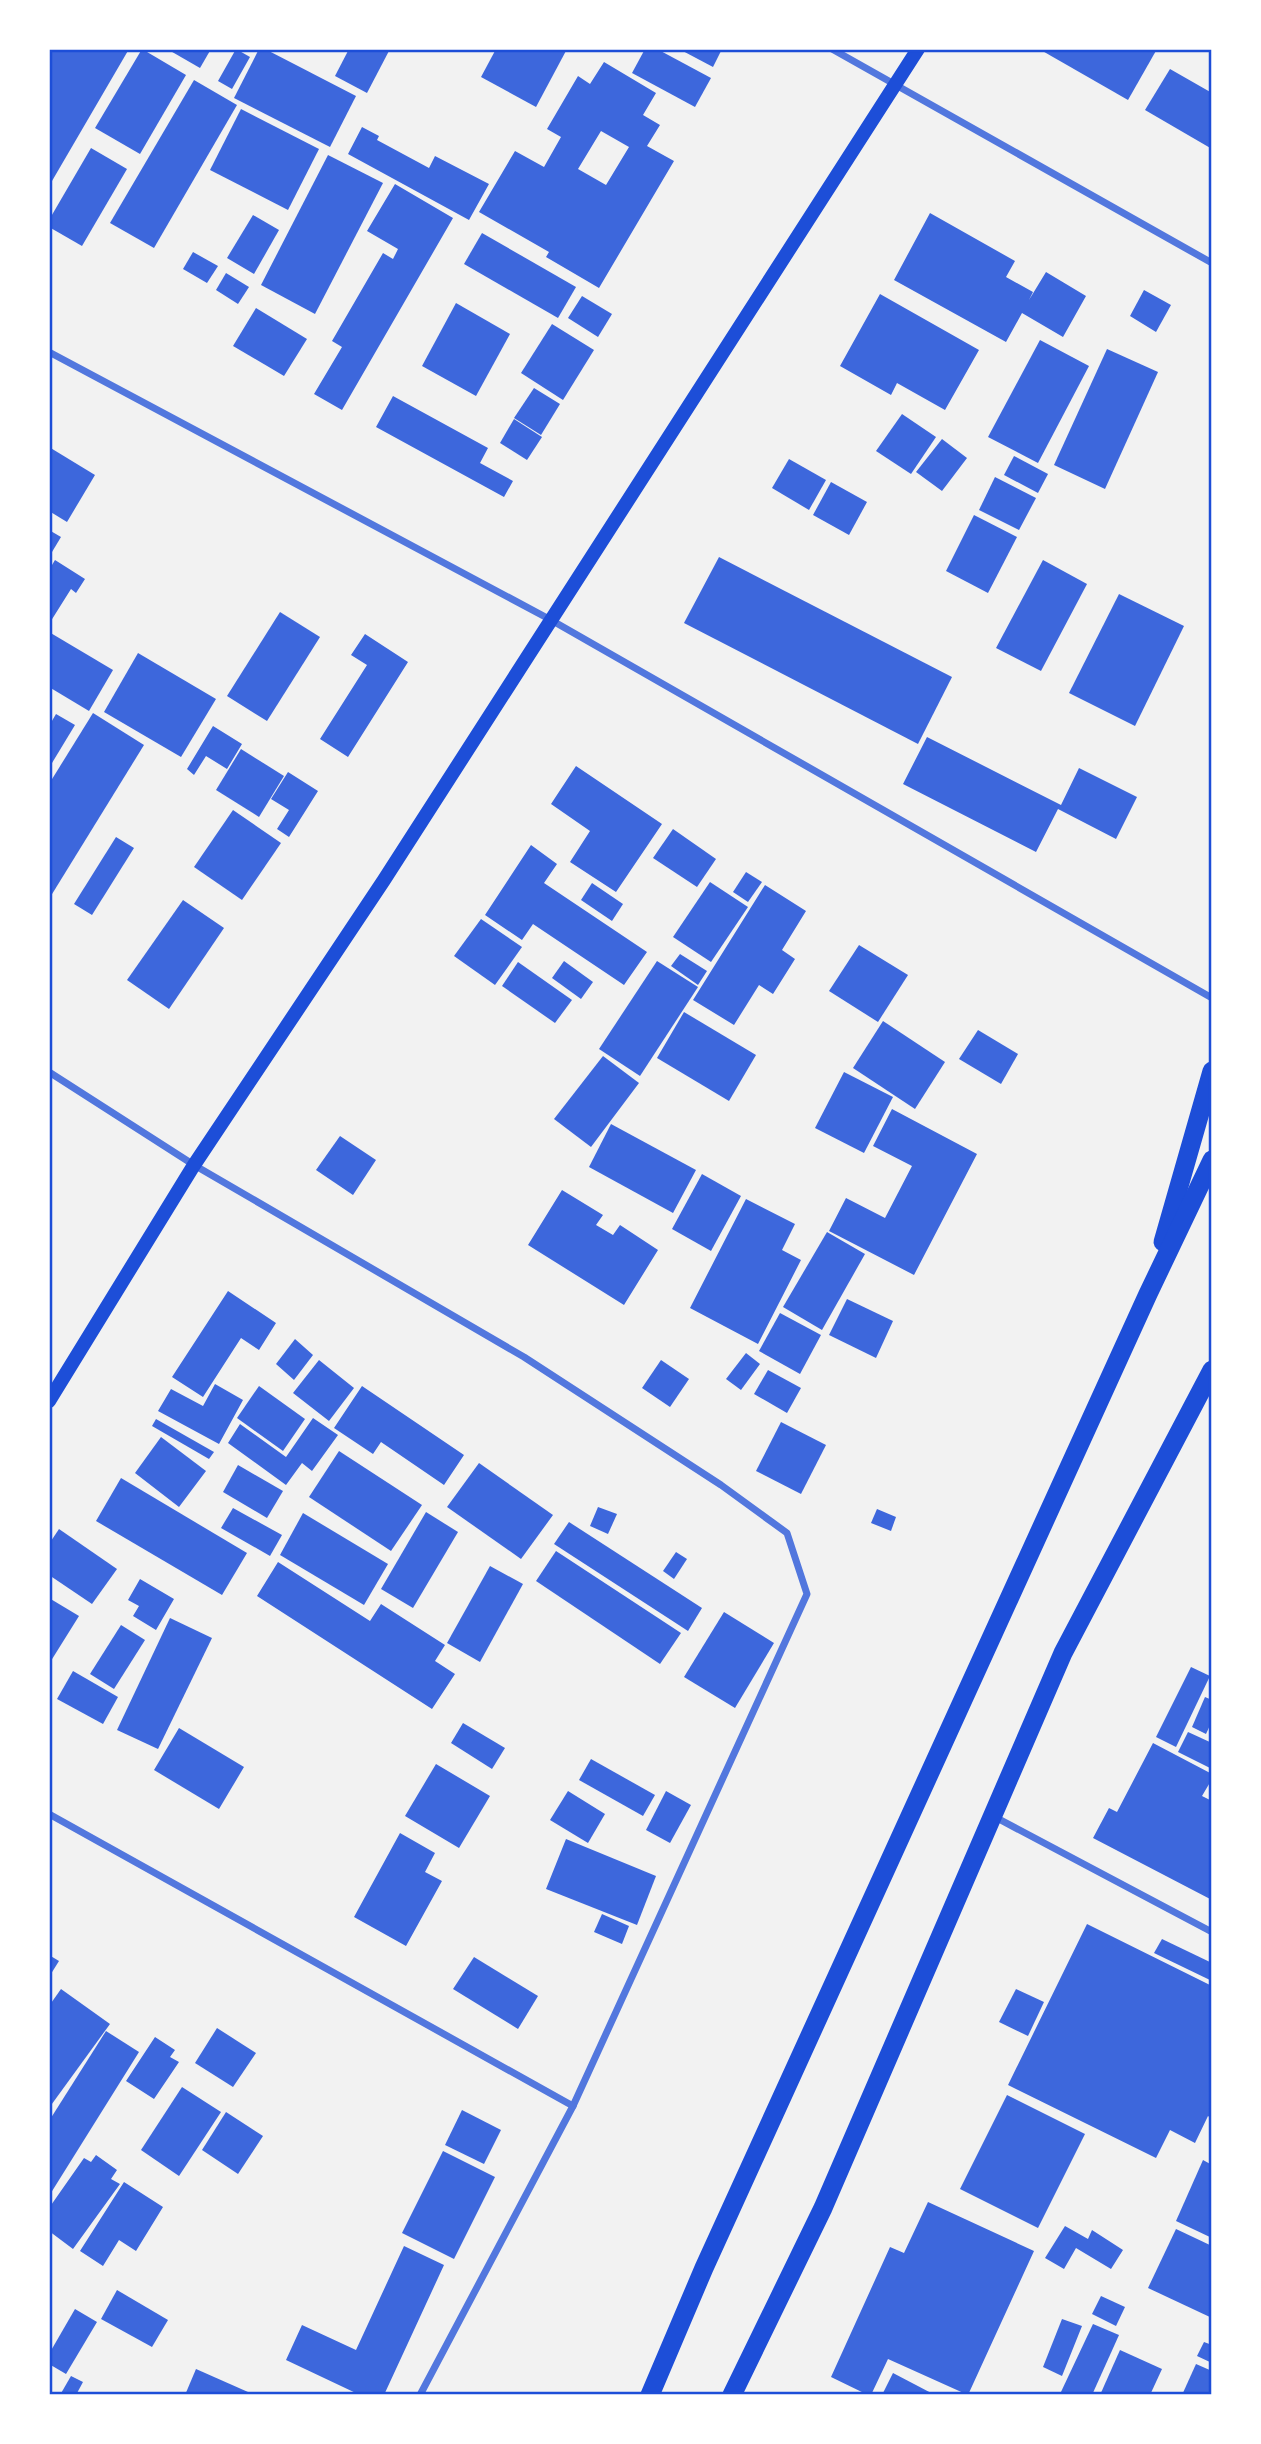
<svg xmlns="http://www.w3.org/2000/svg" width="1261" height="2444" font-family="'Zilla Slab',serif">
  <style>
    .building { fill: #3d67dc; fill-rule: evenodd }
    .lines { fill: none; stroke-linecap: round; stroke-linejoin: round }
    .minor { stroke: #5277de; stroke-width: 7 }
    .secondary { stroke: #1d4ed8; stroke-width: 14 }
    .trunk { stroke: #1d4ed8; stroke-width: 19 }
    .neatline { fill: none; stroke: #1d4ed8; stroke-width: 2.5 }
  </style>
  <rect width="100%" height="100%" fill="#f2f2f2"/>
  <g class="building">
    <polygon points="49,49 129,49 52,181 49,179"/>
    <polygon points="142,49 186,75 140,154 95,128"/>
    <polygon points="167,49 211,49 200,68"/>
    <polygon points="236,49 250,57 232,89 218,81"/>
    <polygon points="259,49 265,49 356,96 330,147 234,98"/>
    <polygon points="349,49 390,49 367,93 335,76"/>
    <polygon points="496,49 567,49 536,107 481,77"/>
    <polygon points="645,49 657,49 711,78 695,107 632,73"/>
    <polygon points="679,49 722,49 713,67"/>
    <polygon points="1039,49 1157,49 1128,100"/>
    <path d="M604,62L656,93L643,115L660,125L647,146L674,161L599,288L546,257L549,252L479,212L515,151L544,167L561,137L547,129L578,76L590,84ZM601,131L629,147L606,185L578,169Z"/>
    <polygon points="1170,69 1212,93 1212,149 1145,110"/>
    <polygon points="194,80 237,105 154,248 110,223"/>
    <polygon points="241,109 319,149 288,210 210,170"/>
    <polygon points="362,127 379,136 377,140 429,168 435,156 489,184 469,220 348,154"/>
    <polygon points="91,148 127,169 82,246 49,227 49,220"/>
    <polygon points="328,155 383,183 315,314 261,285"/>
    <polygon points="395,184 453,218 342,410 314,394 342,347 332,341 383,253 393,259 398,249 367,231"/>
    <polygon points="930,213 1015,261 1006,277 1033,292 1029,300 1046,272 1086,296 1063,337 1022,313 1006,342 894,280"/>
    <polygon points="253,215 279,230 254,274 227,258"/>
    <polygon points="482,233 576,287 558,318 464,264"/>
    <polygon points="193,252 218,266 207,283 183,269"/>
    <polygon points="226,273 249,287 238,304 216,290"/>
    <polygon points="1144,290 1171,305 1156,332 1130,316"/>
    <polygon points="880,294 979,350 945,410 897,383 891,395 840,366"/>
    <polygon points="582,296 612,314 598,337 568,318"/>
    <polygon points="456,303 510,334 476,396 422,366"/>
    <polygon points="256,308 307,339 284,376 233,346"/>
    <polygon points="552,324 594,350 563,400 521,373"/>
    <polygon points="1040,340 1089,366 1038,463 988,437"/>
    <polygon points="1107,349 1158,372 1105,489 1054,465"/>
    <polygon points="534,388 560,404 541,435 514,418"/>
    <polygon points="393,396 488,448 480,463 513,481 504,497 376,427"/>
    <polygon points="902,414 936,437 911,474 876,451"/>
    <polygon points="514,419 542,437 527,460 500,443"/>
    <polygon points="942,439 967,458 942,491 916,472"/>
    <polygon points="49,447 95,475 67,522 49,511"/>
    <polygon points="1014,456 1048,474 1038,493 1004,475"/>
    <polygon points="789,459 826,480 809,510 772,488"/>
    <polygon points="995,477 1036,498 1019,530 979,510"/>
    <polygon points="831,482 867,502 849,535 813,515"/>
    <polygon points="974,515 1017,537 988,593 946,571"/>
    <polygon points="49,530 61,537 49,557"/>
    <polygon points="719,557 952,677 918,744 684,623"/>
    <polygon points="55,560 85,579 76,593 71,589 49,624 49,570"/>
    <polygon points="1043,560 1087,584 1041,671 996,648"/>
    <polygon points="1119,594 1184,626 1135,726 1069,693"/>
    <polygon points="280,612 320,637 267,721 227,696"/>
    <polygon points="49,632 113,670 89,711 49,687"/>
    <polygon points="365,634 408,662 348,757 320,739 367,665 351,655"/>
    <polygon points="138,653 216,699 181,757 104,712"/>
    <polygon points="93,713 144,745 49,899 49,784"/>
    <polygon points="56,714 75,725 52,763 49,761 49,726"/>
    <polygon points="213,726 242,744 227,769 206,756 194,775 187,769"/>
    <polygon points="927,737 1061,805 1079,768 1137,797 1116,839 1058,809 1036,852 903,784"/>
    <polygon points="241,749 284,776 259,817 216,790"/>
    <polygon points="576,766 662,824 616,892 570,862 590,831 551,804"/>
    <polygon points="288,772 318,791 289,837 277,829 289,810 271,799"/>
    <polygon points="233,810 281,843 242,900 194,867"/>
    <polygon points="673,829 716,859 697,887 653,858"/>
    <polygon points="116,837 134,848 92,915 74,904"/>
    <polygon points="531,845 557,864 544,883 647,952 624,985 533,924 522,940 485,915"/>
    <polygon points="746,872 762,882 748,902 733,892"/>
    <polygon points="710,882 748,907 711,962 673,937"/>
    <polygon points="592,883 623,904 612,921 581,900"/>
    <polygon points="765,885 806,911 782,950 795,959 773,994 759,985 734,1025 693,1000"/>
    <polygon points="183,900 224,928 169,1009 127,980"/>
    <polygon points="481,919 522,947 495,985 454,956"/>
    <polygon points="859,945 908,975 878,1022 829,991"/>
    <polygon points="680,954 707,971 698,985 671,966"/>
    <polygon points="564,961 593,982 581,999 552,978"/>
    <polygon points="657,961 698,987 640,1076 599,1049"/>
    <polygon points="518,962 572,1000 555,1023 502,986"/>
    <polygon points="684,1012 756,1055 729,1101 657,1058"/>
    <polygon points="883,1021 945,1062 915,1109 853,1068"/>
    <polygon points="978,1030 1018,1054 1001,1084 959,1059"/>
    <polygon points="603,1056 639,1083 591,1147 554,1119"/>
    <polygon points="844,1072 893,1097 864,1153 815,1128"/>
    <polygon points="892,1109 977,1154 914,1275 829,1231 846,1198 885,1218 912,1166 873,1146"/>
    <polygon points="611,1124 696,1170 673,1213 589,1167"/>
    <polygon points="340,1136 376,1160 353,1195 316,1170"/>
    <polygon points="702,1174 741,1196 711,1251 672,1229"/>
    <polygon points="562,1190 603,1215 596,1225 613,1235 620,1225 658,1250 624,1305 528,1245"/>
    <polygon points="746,1199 795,1224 782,1250 801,1260 758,1344 690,1308"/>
    <polygon points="827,1232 865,1254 822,1330 783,1307"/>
    <polygon points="228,1291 276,1323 259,1350 241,1338 203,1397 172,1377"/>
    <polygon points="847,1299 893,1321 876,1358 829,1335"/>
    <polygon points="780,1313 821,1335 800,1374 759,1351"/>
    <polygon points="295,1339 313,1355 294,1380 276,1364"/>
    <polygon points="746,1353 760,1364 741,1390 726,1379"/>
    <polygon points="319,1360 354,1388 329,1421 293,1393"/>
    <polygon points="661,1360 689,1379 670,1407 642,1388"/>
    <polygon points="768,1370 801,1388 787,1413 754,1394"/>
    <polygon points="215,1384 243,1400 219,1444 158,1411 171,1389 203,1406"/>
    <polygon points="259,1386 305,1419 283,1451 237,1418"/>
    <polygon points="362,1386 464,1455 444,1485 381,1442 373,1454 334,1428"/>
    <polygon points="313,1418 338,1435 312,1471 302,1463 286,1485 228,1443 240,1424 286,1457"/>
    <polygon points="156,1419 214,1452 209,1459 152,1426"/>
    <polygon points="781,1422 826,1445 801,1494 756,1471"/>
    <polygon points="161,1437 206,1471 179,1507 135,1473"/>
    <polygon points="339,1451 422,1505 391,1551 309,1497"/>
    <polygon points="479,1463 553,1515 521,1559 447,1507"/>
    <polygon points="238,1465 283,1491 267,1518 223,1492"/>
    <polygon points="121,1478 247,1553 222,1595 96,1521"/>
    <polygon points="598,1507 617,1514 608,1534 590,1526"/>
    <polygon points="233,1508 282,1535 270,1556 221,1528"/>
    <polygon points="877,1509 896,1517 891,1531 871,1523"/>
    <polygon points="426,1512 458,1532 413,1608 381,1589"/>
    <polygon points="303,1513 388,1564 364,1605 280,1555"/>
    <polygon points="569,1522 702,1608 688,1631 554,1544"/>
    <polygon points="59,1529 117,1569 92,1604 49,1575 49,1544"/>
    <polygon points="556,1551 681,1633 660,1664 536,1581"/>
    <polygon points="676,1552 687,1559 674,1579 663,1571"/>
    <polygon points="278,1562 370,1621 381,1604 445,1645 435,1661 455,1674 432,1709 257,1596"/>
    <polygon points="490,1566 523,1584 480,1662 447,1643"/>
    <polygon points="140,1579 174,1599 156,1630 133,1616 139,1606 128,1600"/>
    <polygon points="49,1598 79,1616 49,1664"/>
    <polygon points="724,1612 774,1643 735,1708 684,1677"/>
    <polygon points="170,1618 212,1638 158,1749 117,1730"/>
    <polygon points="121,1625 145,1640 114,1689 90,1674"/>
    <polygon points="1191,1667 1210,1676 1176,1747 1156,1737"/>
    <polygon points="73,1671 118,1697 103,1724 57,1699"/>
    <polygon points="1205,1697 1212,1700 1212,1721 1206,1734 1192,1727"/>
    <polygon points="463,1723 505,1748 492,1769 451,1743"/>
    <polygon points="179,1728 244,1767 219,1809 154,1770"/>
    <polygon points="1188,1732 1212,1743 1212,1769 1178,1752"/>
    <polygon points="1153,1743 1212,1774 1212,1779 1202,1796 1212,1801 1212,1900 1093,1838 1109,1808 1117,1812"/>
    <polygon points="591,1759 655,1795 643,1816 579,1780"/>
    <polygon points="436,1764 490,1796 459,1848 405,1816"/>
    <polygon points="568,1791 605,1814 588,1843 550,1820"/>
    <polygon points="666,1791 691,1805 670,1843 646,1830"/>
    <polygon points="400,1833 435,1853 425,1872 442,1881 406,1946 354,1917"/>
    <polygon points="566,1839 656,1876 637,1925 546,1889"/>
    <polygon points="602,1914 629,1926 622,1944 594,1932"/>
    <polygon points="1087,1924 1212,1986 1212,2119 1208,2116 1195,2143 1170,2130 1156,2158 1008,2085"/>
    <polygon points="1162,1939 1212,1963 1212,1981 1154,1953"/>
    <polygon points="49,1955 59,1961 49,1977"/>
    <polygon points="474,1957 538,1996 518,2029 453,1989"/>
    <polygon points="61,1989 110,2024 49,2108 49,2006"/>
    <polygon points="1016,1989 1044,2002 1028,2036 999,2022"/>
    <polygon points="217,2028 256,2053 233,2087 195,2063"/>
    <polygon points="106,2031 139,2052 49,2196 49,2121"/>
    <polygon points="155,2037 175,2050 170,2057 179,2062 154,2099 126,2081"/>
    <polygon points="182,2087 221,2112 179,2176 141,2150"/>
    <polygon points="1007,2095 1085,2134 1038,2228 960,2189"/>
    <polygon points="462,2110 501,2130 484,2164 445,2145"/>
    <polygon points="226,2112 263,2136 238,2174 202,2150"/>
    <polygon points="443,2151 495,2177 454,2259 402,2233"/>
    <polygon points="96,2155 117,2170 111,2179 120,2184 73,2249 49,2231 49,2208 84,2158 91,2162"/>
    <polygon points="1203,2160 1212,2165 1212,2238 1176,2221"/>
    <polygon points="124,2182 163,2207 136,2251 119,2240 103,2266 80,2251"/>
    <polygon points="928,2202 1034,2251 968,2395 888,2359 871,2395 868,2395 831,2377 890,2247 904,2253"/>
    <polygon points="1065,2226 1088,2239 1092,2230 1123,2250 1111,2269 1076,2248 1064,2269 1045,2258"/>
    <polygon points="1176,2229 1212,2246 1212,2318 1148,2288"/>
    <polygon points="404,2246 444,2265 384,2395 360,2395 286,2360 302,2325 356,2350"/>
    <polygon points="117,2290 168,2320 152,2347 101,2319"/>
    <polygon points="1101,2296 1125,2307 1116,2326 1092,2314"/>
    <polygon points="75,2309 97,2322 66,2374 49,2364 49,2354"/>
    <polygon points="1062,2319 1082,2326 1062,2376 1043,2367"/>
    <polygon points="1093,2324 1119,2335 1092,2395 1060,2394"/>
    <polygon points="1204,2342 1212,2345 1212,2363 1197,2356"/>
    <polygon points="1120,2350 1162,2369 1150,2395 1100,2395"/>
    <polygon points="1196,2364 1212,2371 1212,2395 1182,2395"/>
    <polygon points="196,2369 248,2392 247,2395 185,2395"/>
    <polygon points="893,2373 935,2395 882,2395"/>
    <polygon points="71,2376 83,2382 76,2395 60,2395"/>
  </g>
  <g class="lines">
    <g class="minor">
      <polyline points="832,49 1212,263"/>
      <polyline points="49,352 551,620 1212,998"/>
      <polyline points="49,1072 194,1165 524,1357 721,1485 787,1533 807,1594 573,2106 420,2395"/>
      <polyline points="49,1814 573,2106"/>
      <polyline points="995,1817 1212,1932"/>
    </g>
    <polyline class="secondary" points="49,1401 194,1165 384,880 918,49"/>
    <g class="trunk">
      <polyline points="1163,1242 1212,1071"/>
      <polyline points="650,2395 704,2268 1148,1294 1212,1160"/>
      <polyline points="732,2395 823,2208 1063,1653 1212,1370"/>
    </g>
  </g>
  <rect width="1261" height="2444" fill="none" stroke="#ffffff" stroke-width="102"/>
  <rect x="51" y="51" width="1159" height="2342" class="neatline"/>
</svg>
